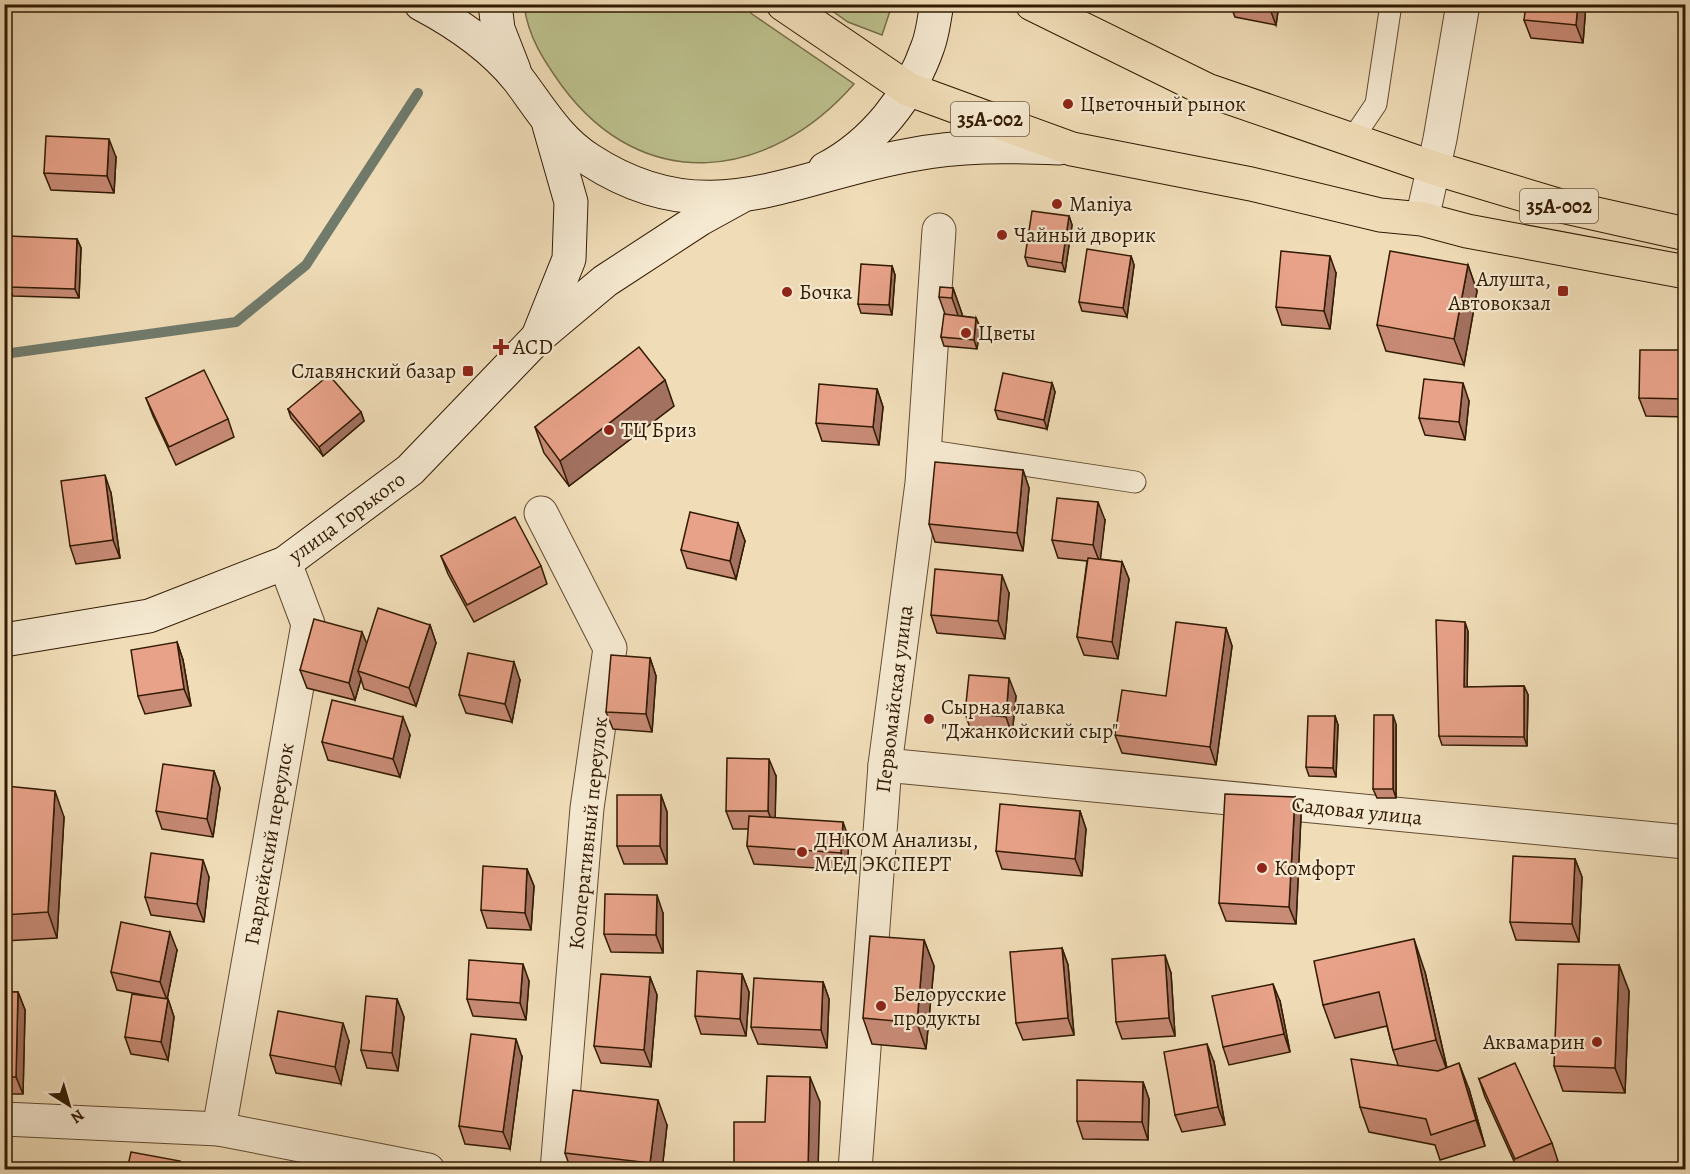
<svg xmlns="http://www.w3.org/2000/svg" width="1690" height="1174" font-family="Alegreya,serif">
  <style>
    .green { fill: #bcc08d; stroke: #776e48; stroke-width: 1.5 }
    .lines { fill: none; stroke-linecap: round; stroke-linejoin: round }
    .stream { stroke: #717b6c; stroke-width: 10 }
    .service-casing { stroke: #624c30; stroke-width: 23 }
    .minor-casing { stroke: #624c30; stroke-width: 35 }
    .secondary-casing { stroke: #321b02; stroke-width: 35 }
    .trunk-casing { stroke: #321b02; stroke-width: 35 }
    .service { stroke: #f5e9d1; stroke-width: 21 }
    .minor { stroke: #f5e9d1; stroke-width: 33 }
    .secondary { stroke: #f5e9d1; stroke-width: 33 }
    .trunk { stroke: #f0ddb8; stroke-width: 33 }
    .wall { fill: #c88b76; stroke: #321b02; stroke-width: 1.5 }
    .shaded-wall { fill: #a27160; stroke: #321b02; stroke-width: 1.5 }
    .building { fill: #e8a289; stroke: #321b02; stroke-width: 1.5 }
    .poi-dot { fill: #8f2418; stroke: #f5e9d1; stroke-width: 2 }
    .labels { text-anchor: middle; stroke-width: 4.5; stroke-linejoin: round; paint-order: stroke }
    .shield { fill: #f5e9d1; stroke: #6c5940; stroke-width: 1.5 }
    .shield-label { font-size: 20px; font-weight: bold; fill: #321b02 }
    .poi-label { font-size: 21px; fill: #321b02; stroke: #f5e9d1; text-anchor: start }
    .street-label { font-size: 21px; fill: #321b02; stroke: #f5e9d1 }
  </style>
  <rect width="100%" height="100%" fill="#f0ddb8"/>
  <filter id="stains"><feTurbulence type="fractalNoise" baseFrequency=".00333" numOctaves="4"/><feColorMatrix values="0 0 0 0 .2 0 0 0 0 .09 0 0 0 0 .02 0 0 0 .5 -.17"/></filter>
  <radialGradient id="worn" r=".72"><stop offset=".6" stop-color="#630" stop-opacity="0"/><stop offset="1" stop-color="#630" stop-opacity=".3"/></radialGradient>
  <g class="green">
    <path d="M524,5H742L752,14L854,84C770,180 644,197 562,86C544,61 528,37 524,5Z"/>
    <polygon points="824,5 892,5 882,35 848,22"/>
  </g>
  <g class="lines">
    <polyline class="stream" points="4,354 236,322 306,265 418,93"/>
    <g class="service-casing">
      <g id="service">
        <polyline points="1353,138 1376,104 1391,4"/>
        <polyline points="924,450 1135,482"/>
      </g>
    </g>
    <g class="minor-casing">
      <g id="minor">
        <polyline points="1422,219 1440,139 1463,4"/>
        <polyline points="541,513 610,648 587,808 557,1170"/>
        <polyline points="885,765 1686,842"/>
        <polyline points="4,1119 219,1129 428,1170"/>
        <polyline points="219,1129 308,624 285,563"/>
        <polyline points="855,1170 885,765 922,483 939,230"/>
      </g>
    </g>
    <g class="secondary-casing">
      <g id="secondary">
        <path d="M421,4C457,23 492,47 518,79C540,108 558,140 590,160C707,236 791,176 910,155C961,145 1008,146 1059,148"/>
        <polyline points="495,4 498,29 514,70"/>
        <path d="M825,169C873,144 911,96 928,46C933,33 934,18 937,4"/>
        <polyline points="539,334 569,259 571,202 549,125"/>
        <polyline points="4,640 149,616 285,563 410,470 537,338 605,281 700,219 740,197"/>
      </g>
    </g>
    <g class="trunk-casing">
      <g id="trunk">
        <polyline points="783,4 908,89 1072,149 1251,184 1380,215 1422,219 1467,231 1686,272"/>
        <polyline points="1032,4 1207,90 1434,168 1561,206 1686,234"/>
      </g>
    </g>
    <use href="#service" class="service"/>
    <use href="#minor" class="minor"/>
    <use href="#secondary" class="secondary"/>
    <use href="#trunk" class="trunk"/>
  </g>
  <g class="wall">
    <polygon points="1230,4 1279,4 1276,25 1235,17"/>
    <polygon points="1586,4 1583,43 1531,38 1524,20"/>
    <polygon points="116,157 114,193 51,190 44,173"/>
    <polygon points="1069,216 1072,225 1065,272 1028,266 1025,257"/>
    <polygon points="77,239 81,248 79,298 13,296 9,287"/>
    <polygon points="1131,256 1134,265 1127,317 1082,311 1079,302"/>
    <polygon points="1468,265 1477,291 1464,365 1386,351 1377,325"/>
    <polygon points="892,266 895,275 892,315 861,313 858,304"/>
    <polygon points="1336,273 1330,329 1282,325 1276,307"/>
    <polygon points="953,288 962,314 962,316 976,318 980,327 977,349 944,346 941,337 945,314 939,297"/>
    <polygon points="1686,350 1686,417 1646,416 1639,398"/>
    <polygon points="1052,383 1055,392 1047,429 998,419 995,410"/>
    <polygon points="877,389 883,407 879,445 822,441 816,423"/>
    <polygon points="146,398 228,419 234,437 176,465 153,416"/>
    <polygon points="1469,401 1465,440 1425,435 1419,418"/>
    <polygon points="674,406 569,486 544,453 535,427"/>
    <polygon points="288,409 361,412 364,421 323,456 291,418"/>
    <polygon points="1023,470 1029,488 1023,551 935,542 929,524"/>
    <polygon points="111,493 120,558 76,564 70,546"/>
    <polygon points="1105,520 1100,559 1122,562 1129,579 1118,659 1084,655 1077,637 1087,561 1058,558 1052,540"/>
    <polygon points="738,523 745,541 736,579 687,568 681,550"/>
    <polygon points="441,556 541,566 547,584 474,622 448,574"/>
    <polygon points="1009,593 1005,639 937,633 931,615"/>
    <polygon points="430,625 436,643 416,706 364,689 361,679 355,700 307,688 300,670 367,644"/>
    <polygon points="1226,628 1232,646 1216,765 1122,753 1115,735 1166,696"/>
    <polygon points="1468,631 1467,687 1524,686 1528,695 1527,746 1442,745 1439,736"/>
    <polygon points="177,642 183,660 191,706 145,714 138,696"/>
    <polygon points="650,658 656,676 652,732 613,729 606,712"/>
    <polygon points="520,680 512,722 466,713 459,695"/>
    <polygon points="1016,696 1012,735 971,731 965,713"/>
    <polygon points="1335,716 1338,725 1336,777 1309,776 1306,767"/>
    <polygon points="1396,724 1396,798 1377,798 1373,789"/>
    <polygon points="410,735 400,777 328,760 322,742"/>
    <polygon points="214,771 220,788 213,837 162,829 156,811"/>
    <polygon points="776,776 775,818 849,839 847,870 754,864 747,846 749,829 733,829 726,811"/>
    <polygon points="661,795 667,812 667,864 624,864 617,846"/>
    <polygon points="1295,797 1301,815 1296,924 1226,921 1219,903"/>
    <polygon points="4,804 64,817 57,938 4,941"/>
    <polygon points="1080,811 1086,829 1082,876 1002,869 996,851"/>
    <polygon points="1575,859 1582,877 1579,942 1516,940 1510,922"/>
    <polygon points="527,869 534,886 531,930 487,928 481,910"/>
    <polygon points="209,877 204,922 151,915 145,897"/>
    <polygon points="663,913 663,953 611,952 604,934"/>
    <polygon points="924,940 934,966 926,1049 872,1044 863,1018"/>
    <polygon points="1062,948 1068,965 1074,1035 1023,1040 1016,1023"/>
    <polygon points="177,950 167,999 168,999 174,1017 168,1060 131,1054 125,1037 154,997 117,990 111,972"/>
    <polygon points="1619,965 1629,991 1625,1093 1563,1091 1554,1066"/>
    <polygon points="1425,972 1447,1068 1469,1089 1485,1146 1440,1160 1435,1145 1369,1132 1360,1107 1398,1065 1393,1050 1387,1026 1335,1038 1323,1005"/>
    <polygon points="1171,973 1175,1036 1122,1039 1116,1022"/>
    <polygon points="742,974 749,992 746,1036 701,1034 695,1016"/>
    <polygon points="650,977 657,995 651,1067 601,1063 594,1046"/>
    <polygon points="529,981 526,1020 473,1016 467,999"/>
    <polygon points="823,982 829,999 827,1048 758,1044 751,1027"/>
    <polygon points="4,992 18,992 25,1010 23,1094 4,1094"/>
    <polygon points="397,999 404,1017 398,1071 367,1068 361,1050"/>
    <polygon points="1280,1001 1290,1052 1229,1065 1223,1047"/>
    <polygon points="349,1041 341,1084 276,1073 270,1055"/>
    <polygon points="522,1057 510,1149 465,1144 459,1126"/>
    <polygon points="1214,1062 1225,1125 1182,1132 1175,1115"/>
    <polygon points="1479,1079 1552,1143 1558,1161 1539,1170 1518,1170 1485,1097"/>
    <polygon points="1143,1082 1149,1099 1148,1140 1083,1139 1077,1121"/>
    <polygon points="667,1125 662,1170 571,1170 565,1153"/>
  </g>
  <g class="shaded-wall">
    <polygon points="1268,4 1279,4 1276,25"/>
    <polygon points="1578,4 1586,4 1583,43 1576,25"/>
    <polygon points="109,139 116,157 114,193 107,176"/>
    <polygon points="1069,216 1072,225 1065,272 1062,263"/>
    <polygon points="77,239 81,248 79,298 75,289"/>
    <polygon points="1131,256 1134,265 1127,317 1123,308"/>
    <polygon points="1330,256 1336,273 1330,329 1324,311"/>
    <polygon points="1468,265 1477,291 1464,365 1454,339"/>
    <polygon points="892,266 895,275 892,315 889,305"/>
    <polygon points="953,288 962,314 961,324 952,298"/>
    <polygon points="976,318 980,327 977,349 974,340"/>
    <polygon points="665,380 674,406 569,486 560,461"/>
    <polygon points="1052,383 1055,392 1047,429 1044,420"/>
    <polygon points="1463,383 1469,401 1465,440 1459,422"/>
    <polygon points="877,389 883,407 879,445 873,427"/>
    <polygon points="361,412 364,421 323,456 319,447"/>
    <polygon points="1023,470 1029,488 1023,551 1017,533"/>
    <polygon points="105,475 111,493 120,558 113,540"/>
    <polygon points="1098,502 1105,520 1100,563 1093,545"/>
    <polygon points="738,523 745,541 736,579 730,561"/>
    <polygon points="1122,562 1129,579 1118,659 1112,642"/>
    <polygon points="1002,575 1009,593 1005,639 998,621"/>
    <polygon points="1465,622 1468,631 1467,696 1464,687"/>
    <polygon points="430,625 436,643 416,706 409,688"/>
    <polygon points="1226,628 1232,646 1216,765 1210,747"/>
    <polygon points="362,632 369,649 358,671 361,679 355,700 349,683"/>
    <polygon points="177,642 183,660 191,706 184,689"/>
    <polygon points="650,658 656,676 652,732 646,714"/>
    <polygon points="514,662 520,680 512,722 505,704"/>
    <polygon points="1009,678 1016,696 1012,735 1006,717"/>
    <polygon points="1524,686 1528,695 1527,746 1524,737"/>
    <polygon points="1393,715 1396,724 1396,798 1393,789"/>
    <polygon points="1335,716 1338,725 1336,777 1333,768"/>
    <polygon points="403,717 410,735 400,777 393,759"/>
    <polygon points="769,759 776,776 775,829 768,811"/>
    <polygon points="214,771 220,788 213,837 207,819"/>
    <polygon points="55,791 64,817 57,938 48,912"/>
    <polygon points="661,795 667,812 667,864 660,846"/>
    <polygon points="1295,797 1301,815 1296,924 1289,907"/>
    <polygon points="1080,811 1086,829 1082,876 1075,859"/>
    <polygon points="843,822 849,839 847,870 841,853"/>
    <polygon points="1575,859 1582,877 1579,942 1572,924"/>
    <polygon points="203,860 209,877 204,922 197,904"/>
    <polygon points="527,869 534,886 531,930 525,913"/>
    <polygon points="657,895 663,913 663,953 656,935"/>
    <polygon points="170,932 177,950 167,1000 160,982"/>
    <polygon points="1414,939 1425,972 1448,1073 1436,1040"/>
    <polygon points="924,940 934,966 926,1049 917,1023"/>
    <polygon points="1062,948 1068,965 1074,1035 1068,1018"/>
    <polygon points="1165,955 1171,973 1175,1036 1169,1018"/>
    <polygon points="523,964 529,981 526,1020 520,1003"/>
    <polygon points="1619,965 1629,991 1625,1093 1615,1068"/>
    <polygon points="742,974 749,992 746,1036 740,1019"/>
    <polygon points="650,977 657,995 651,1067 644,1050"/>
    <polygon points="823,982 829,999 827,1048 821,1030"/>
    <polygon points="1273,984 1280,1001 1290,1052 1284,1034"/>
    <polygon points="18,992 25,1010 23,1094 16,1077"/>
    <polygon points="168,999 174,1017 168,1060 161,1042"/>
    <polygon points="397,999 404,1017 398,1071 392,1053"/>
    <polygon points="343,1023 349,1041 341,1084 335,1067"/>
    <polygon points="516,1039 522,1057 510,1149 503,1132"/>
    <polygon points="1207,1044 1214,1062 1225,1125 1218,1107"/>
    <polygon points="1459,1063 1469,1089 1485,1146 1476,1120"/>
    <polygon points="810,1077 820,1102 818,1170 808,1170"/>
    <polygon points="1143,1082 1149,1099 1148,1140 1142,1122"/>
    <polygon points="658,1100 667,1125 662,1170 652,1170 650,1163"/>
    <polygon points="180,1161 183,1170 179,1170"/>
  </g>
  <g class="building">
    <polygon points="1526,4 1578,4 1576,25 1524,20"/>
    <polygon points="46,136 109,139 107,176 44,173"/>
    <polygon points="1032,211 1069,216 1062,263 1025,257"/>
    <polygon points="9,236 77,239 75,289 9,287"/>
    <polygon points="1087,249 1131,256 1123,308 1079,302"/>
    <polygon points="1281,251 1330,256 1324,311 1276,307"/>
    <polygon points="1390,251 1468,265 1454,339 1377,325"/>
    <polygon points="861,264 892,266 889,305 858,304"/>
    <polygon points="940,287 953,288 952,298 939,297"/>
    <polygon points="944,314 976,318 974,340 941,337"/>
    <polygon points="639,347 665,380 560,461 535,427"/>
    <polygon points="1640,350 1686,350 1686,399 1639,398"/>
    <polygon points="204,370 228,419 169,447 146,398"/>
    <polygon points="1003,373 1052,383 1044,420 995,410"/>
    <polygon points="329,375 361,412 319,447 288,409"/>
    <polygon points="1424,379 1463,383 1459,422 1419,418"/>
    <polygon points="819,384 877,389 873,427 816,423"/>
    <polygon points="935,462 1023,470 1017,533 929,524"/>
    <polygon points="105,475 113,540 70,546 61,481"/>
    <polygon points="1057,498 1098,502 1093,545 1052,540"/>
    <polygon points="690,512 738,523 730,561 681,550"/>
    <polygon points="515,517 541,566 467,605 441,556"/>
    <polygon points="1088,558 1122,562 1112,642 1077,637"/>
    <polygon points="935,569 1002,575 998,621 931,615"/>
    <polygon points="378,608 430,625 409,688 358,671"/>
    <polygon points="314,619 362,632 349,683 300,670"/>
    <polygon points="1436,620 1465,622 1464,687 1524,686 1524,737 1439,736"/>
    <polygon points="1176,622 1226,628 1210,747 1115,735 1122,690 1166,696"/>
    <polygon points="177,642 184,689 138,696 131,650"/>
    <polygon points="468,653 514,662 505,704 459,695"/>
    <polygon points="611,655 650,658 646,714 606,712"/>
    <polygon points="969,675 1009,678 1006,717 965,713"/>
    <polygon points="332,700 403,717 393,759 322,742"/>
    <polygon points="1374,715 1393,715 1393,789 1373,789"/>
    <polygon points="1308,716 1335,716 1333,768 1306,767"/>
    <polygon points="727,758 769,759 768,811 726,811"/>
    <polygon points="163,764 214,771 207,819 156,811"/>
    <polygon points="6,786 55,791 48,912 4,915 4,804"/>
    <polygon points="1225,794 1295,797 1289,907 1219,903"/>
    <polygon points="617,795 661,795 660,846 617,846"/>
    <polygon points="1000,804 1080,811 1075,859 996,851"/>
    <polygon points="749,816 843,822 841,853 747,846"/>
    <polygon points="151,853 203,860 197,904 145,897"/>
    <polygon points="1513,856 1575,859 1572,924 1510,922"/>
    <polygon points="483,866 527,869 525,913 481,910"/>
    <polygon points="605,894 657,895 656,935 604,934"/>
    <polygon points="121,922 170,932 160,982 111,972"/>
    <polygon points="870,936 924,940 917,1023 863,1018"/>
    <polygon points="1414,939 1436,1040 1393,1050 1379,992 1323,1005 1314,961"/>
    <polygon points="1062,948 1068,1018 1016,1023 1010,952"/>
    <polygon points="1165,955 1169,1018 1116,1022 1112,959"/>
    <polygon points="469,960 523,964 520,1003 467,999"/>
    <polygon points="1558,964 1619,965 1615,1068 1554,1066"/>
    <polygon points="697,971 742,974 740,1019 695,1016"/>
    <polygon points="601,974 650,977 644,1050 594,1046"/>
    <polygon points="754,978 823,982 821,1030 751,1027"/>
    <polygon points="1273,984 1284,1034 1223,1047 1212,996"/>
    <polygon points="4,992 18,992 16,1077 4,1077"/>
    <polygon points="132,994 168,999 161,1042 125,1037"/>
    <polygon points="366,996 397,999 392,1053 361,1050"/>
    <polygon points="278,1011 343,1023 335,1067 270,1055"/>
    <polygon points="471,1034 516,1039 503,1132 459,1126"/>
    <polygon points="1207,1044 1218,1107 1175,1115 1164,1052"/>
    <polygon points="1351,1059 1438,1071 1459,1063 1476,1120 1431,1135 1426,1119 1360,1107"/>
    <polygon points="1515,1063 1552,1143 1515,1159 1479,1079"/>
    <polygon points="767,1076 810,1077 808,1170 734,1170 734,1122 765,1122"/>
    <polygon points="1077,1080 1143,1082 1142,1122 1077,1121"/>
    <polygon points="573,1090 658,1100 650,1163 565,1153"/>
    <polygon points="131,1152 180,1161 179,1170 127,1170"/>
  </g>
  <g class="poi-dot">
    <circle cx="1068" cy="104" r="6"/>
    <circle cx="1057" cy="204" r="6"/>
    <circle cx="1002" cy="235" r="6"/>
    <rect x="1557" y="285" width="12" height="12" rx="3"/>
    <circle cx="787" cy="292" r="6"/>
    <circle cx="966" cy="333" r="6"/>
    <path d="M498 338h6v6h6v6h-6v6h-6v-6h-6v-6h6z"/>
    <rect x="462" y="365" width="12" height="12" rx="3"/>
    <circle cx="609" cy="430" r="6"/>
    <circle cx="929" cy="719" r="6"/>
    <circle cx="802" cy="852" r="6"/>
    <circle cx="1262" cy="868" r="6"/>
    <circle cx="881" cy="1006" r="6"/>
    <circle cx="1597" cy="1042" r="6"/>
  </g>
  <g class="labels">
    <g class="shield">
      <rect x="951" y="102" width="78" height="34" rx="4.5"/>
      <rect x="1520" y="189" width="78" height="34" rx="4.5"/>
    </g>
    <g class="shield-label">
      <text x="990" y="126">35А-002</text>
      <text x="1559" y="213">35А-002</text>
    </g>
    <g class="poi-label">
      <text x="1080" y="111">Цветочный рынок</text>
      <text x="1069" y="211">Maniya</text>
      <text x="1014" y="242">Чайный дворик</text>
      <text x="1551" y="286" text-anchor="end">Алушта,<tspan x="1551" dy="24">Автовокзал</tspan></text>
      <text x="799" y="299">Бочка</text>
      <text x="978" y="340">Цветы</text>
      <text x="513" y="354">ACD</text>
      <text x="456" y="378" text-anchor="end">Славянский базар</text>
      <text x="621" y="437">ТЦ Бриз</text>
      <text x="941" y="714">Сырная лавка<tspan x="941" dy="24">"Джанкойский сыр"</tspan></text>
      <text x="814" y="847">ДНКОМ Анализы,<tspan x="814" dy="24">МЕД ЭКСПЕРТ</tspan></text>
      <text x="1274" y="875">Комфорт</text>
      <text x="893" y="1001">Белорусские<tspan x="893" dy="24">продукты</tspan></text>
      <text x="1585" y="1049" text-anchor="end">Аквамарин</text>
    </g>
    <g class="street-label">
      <text transform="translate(347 517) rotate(-36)" y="7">улица Горького</text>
      <text transform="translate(894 699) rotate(-83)" y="7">Первомайская улица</text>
      <text transform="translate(1357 811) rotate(6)" y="7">Садовая улица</text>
      <text transform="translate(588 833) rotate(-84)" y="7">Кооперативный переулок</text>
      <text transform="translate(269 844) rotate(-80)" y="7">Гвардейский переулок</text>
    </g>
  </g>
  <rect width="1690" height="1174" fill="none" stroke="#f0ddb8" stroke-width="24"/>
  <rect x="6" y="6" width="1678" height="1162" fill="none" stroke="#321b02" stroke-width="3"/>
  <rect x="12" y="12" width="1666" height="1150" fill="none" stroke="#321b02" stroke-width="1.5"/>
  <g transform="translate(69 1105) rotate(143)" stroke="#f5e9d1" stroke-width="4.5" paint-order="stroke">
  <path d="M0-4.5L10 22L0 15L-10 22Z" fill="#321b02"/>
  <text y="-9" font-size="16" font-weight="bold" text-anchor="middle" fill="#321b02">N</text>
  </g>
  <rect width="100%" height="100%" filter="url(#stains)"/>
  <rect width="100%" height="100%" fill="url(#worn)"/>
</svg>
